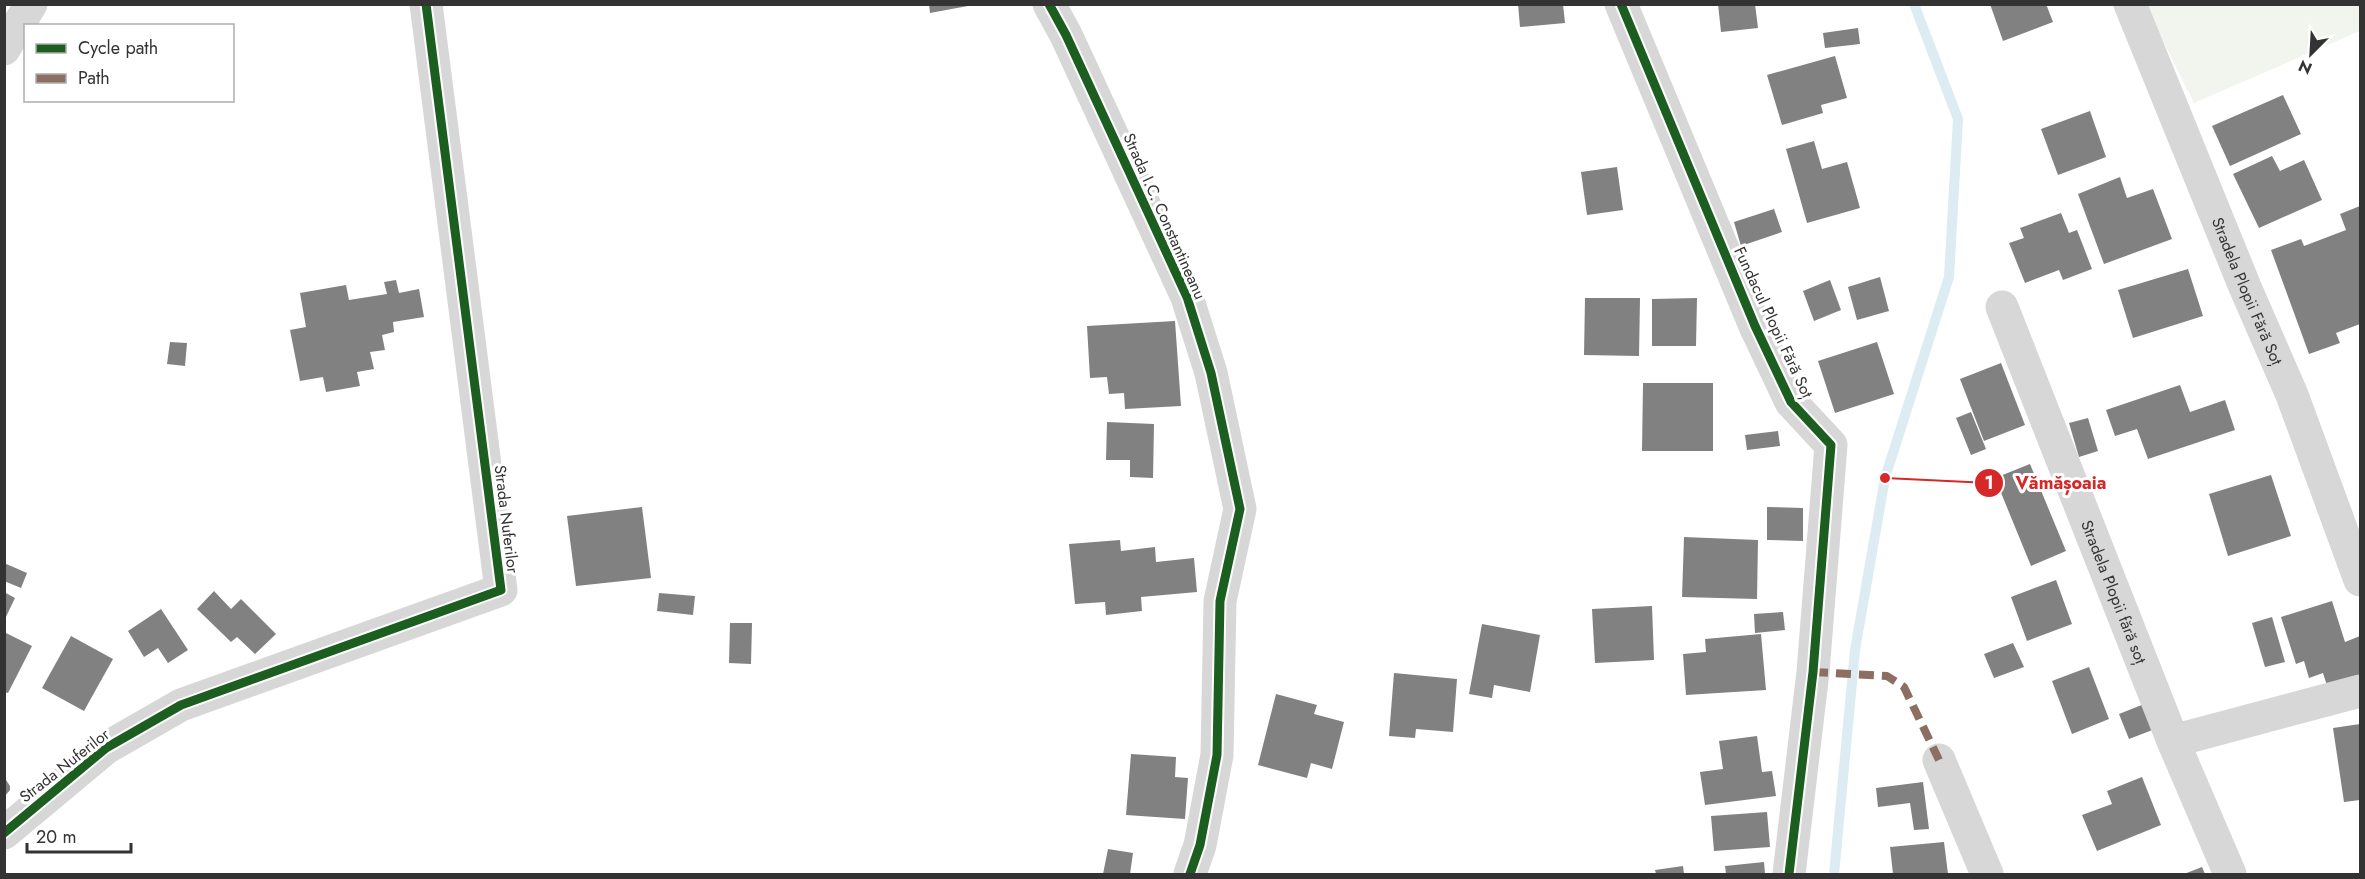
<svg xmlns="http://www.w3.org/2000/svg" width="2365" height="879" font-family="Jost,sans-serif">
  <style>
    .green { fill: #f1f5ed }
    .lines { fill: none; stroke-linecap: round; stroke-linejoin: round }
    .stream { stroke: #ddebf3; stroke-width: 10 }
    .building { fill: #818181 }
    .street { stroke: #d7d7d7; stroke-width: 33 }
    .quiet { stroke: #8d6e63; stroke-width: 8; stroke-dasharray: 15 8; stroke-linecap: butt }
    .cycleway-casing { stroke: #fff; stroke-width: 13 }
    .cycleway { stroke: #1b5e20; stroke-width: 9 }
    .labels { text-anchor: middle; stroke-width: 6; stroke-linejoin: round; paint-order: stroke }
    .street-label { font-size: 16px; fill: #333; stroke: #fff }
    .leader { fill: none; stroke: #d62828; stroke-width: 2 }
    .callout-dot { fill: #d62828; stroke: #fff; stroke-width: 2 }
    .mark-label { font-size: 18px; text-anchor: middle; font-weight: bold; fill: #fff }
    .callout-label { font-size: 18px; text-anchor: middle; font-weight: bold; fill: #d62828; stroke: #fff; stroke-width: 6; stroke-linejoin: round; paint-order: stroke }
  </style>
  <rect width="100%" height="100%" fill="#fff"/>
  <polygon class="green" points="2145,5 2360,5 2360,31 2194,103"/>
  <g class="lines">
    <polyline class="stream" points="1834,874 1855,650 1885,478 1949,277 1958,119 1914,4"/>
  </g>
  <g class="building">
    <polygon points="929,4 968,4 968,6 930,13"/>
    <polygon points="1518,4 1563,4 1565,23 1520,27"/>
    <polygon points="1718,4 1755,4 1758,28 1721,32"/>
    <polygon points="1990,4 2046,4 2053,22 2003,41"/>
    <polygon points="1858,28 1860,44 1825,48 1823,33"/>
    <polygon points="1835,56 1847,98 1821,105 1823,113 1782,125 1767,75"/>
    <polygon points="2283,95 2301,134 2230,166 2212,126"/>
    <polygon points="2090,111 2106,157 2058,175 2041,129"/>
    <polygon points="1814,141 1822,169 1847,162 1860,208 1807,223 1786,149"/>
    <polygon points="2272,156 2280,171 2304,160 2322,200 2259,228 2233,174"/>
    <polygon points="1617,167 1623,210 1587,215 1581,172"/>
    <polygon points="2120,177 2127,198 2153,189 2172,239 2104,264 2078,194"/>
    <polygon points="2360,206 2360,324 2336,333 2340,343 2309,354 2271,250 2301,239 2304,246 2346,230 2340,214"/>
    <polygon points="1774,209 1782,232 1741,246 1734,222"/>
    <polygon points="2061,213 2069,233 2077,230 2092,269 2063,280 2059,270 2025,283 2009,243 2024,238 2020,228"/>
    <polygon points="2188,269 2203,316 2133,338 2118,290"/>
    <polygon points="1880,277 1889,311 1857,320 1848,287"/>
    <polygon points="396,280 399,293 419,289 424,317 393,322 394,332 382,335 385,350 370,352 374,369 357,372 360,386 326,392 323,377 300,381 290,330 306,327 300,293 346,285 349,300 387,294 384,282"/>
    <polygon points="1830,280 1841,310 1814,321 1803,291"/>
    <polygon points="1585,298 1640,298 1639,356 1584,355"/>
    <polygon points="1697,298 1696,346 1652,346 1652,299"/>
    <polygon points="1175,321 1181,406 1125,409 1124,393 1109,394 1107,377 1090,378 1087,326"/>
    <polygon points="170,342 187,343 185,366 167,364"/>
    <polygon points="1877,342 1894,394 1835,413 1818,361"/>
    <polygon points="2001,363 2025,425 1984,441 1960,379"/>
    <polygon points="1643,383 1713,383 1713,451 1642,451"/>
    <polygon points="2180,385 2190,412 2225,400 2235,430 2148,459 2137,429 2115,436 2106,410"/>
    <polygon points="1971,412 1986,449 1971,455 1956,418"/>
    <polygon points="2088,418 2098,451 2079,457 2069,423"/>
    <polygon points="1107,422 1154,424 1153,478 1130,477 1130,460 1106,460"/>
    <polygon points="1778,431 1780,446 1747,450 1745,435"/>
    <polygon points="2030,464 2066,551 2031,566 1995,478"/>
    <polygon points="2271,475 2291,536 2228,556 2209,494"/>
    <polygon points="642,507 651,578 576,586 567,516"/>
    <polygon points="1767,507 1803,508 1803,541 1767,540"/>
    <polygon points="1684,537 1758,540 1757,599 1682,597"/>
    <polygon points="1120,540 1121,551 1155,547 1156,562 1194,558 1197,592 1141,597 1142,611 1106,615 1105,602 1075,604 1069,544"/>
    <polygon points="4,563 27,573 21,588 4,581"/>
    <polygon points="2056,580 2072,624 2027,641 2011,597"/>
    <polygon points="214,591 231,609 241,599 276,634 255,654 237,637 231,642 197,609"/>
    <polygon points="4,592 15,598 4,621"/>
    <polygon points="659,593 695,596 693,615 657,611"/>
    <polygon points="2332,601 2345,642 2360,636 2360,681 2329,692 2323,673 2309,678 2304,661 2296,664 2281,617"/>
    <polygon points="1652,606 1654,660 1595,663 1592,609"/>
    <polygon points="161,609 188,650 168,663 158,648 144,657 128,631"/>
    <polygon points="1783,612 1785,630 1755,633 1754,614"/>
    <polygon points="2272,617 2285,662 2265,667 2252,623"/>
    <polygon points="730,623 752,623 751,664 729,663"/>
    <polygon points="1482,624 1540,635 1530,692 1494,685 1492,698 1469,694"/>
    <polygon points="4,632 32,646 8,693 4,692"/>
    <polygon points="1761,634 1766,690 1686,695 1683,654 1706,652 1705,639"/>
    <polygon points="71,636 113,659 84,711 42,688"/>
    <polygon points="2013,643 2024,667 1994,678 1984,654"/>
    <polygon points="2089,667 2109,719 2072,734 2052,681"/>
    <polygon points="1394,673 1457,679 1453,732 1416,729 1415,738 1389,736"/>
    <polygon points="1276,694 1317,705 1314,714 1344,722 1332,769 1311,763 1307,778 1258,765"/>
    <polygon points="2144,704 2155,729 2129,739 2119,714"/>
    <polygon points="2360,724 2360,800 2344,802 2333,728"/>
    <polygon points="1757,736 1762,772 1772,771 1776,796 1705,805 1700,772 1723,769 1719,741"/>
    <polygon points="1131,754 1176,757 1175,777 1188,778 1185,819 1126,815"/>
    <polygon points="4,777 10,786 10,790 4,797"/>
    <polygon points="2142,777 2161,825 2097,851 2082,815 2112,804 2107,791"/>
    <polygon points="1923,782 1929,829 1914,830 1910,803 1878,807 1876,788"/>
    <polygon points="1767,812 1770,847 1714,851 1711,816"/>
    <polygon points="1944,842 1948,874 1893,874 1890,847"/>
    <polygon points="1108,849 1133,853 1130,874 1103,874"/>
    <polygon points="1764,862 1765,874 1726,874 1725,866"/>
    <polygon points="1683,866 1684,874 1656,874 1655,870"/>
    <polygon points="2202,867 2205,874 2184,874"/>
  </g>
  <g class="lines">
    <g class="street">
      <polyline points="1049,4 1066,35 1187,297 1211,373 1240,509 1220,601 1217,755 1200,845 1190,874"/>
      <polyline points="1621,4 1755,326 1791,402 1831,445 1813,672 1789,874"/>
      <path id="s1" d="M2130,4L2245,287L2292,395L2360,580"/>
      <polyline points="4,49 31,4"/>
      <path id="s2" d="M2002,307L2173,741L2230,874"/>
      <polyline points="2173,741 2360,691"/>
      <polyline points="1939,760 1987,874"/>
      <polyline points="4,833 106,748 181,705 501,590 426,4"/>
    </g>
    <polyline class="quiet" points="1813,672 1887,676 1904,687 1939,760"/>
    <g class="cycleway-casing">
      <g id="cycleway">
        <polyline points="1049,4 1066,35 1187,297 1211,373 1240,509 1220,601 1217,755 1200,845 1190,874"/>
        <polyline points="1621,4 1755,326 1791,402 1831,445 1813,672 1789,874"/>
        <polyline points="4,833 106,748 181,705 501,590 426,4"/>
      </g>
    </g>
    <use href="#cycleway" class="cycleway"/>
  </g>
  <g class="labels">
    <g class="street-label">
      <text transform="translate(1165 216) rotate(66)" y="6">Strada I.C. Constantineanu</text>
      <text dy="6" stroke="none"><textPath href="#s1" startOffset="310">Stradela Plopii Fără Soț</textPath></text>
      <text transform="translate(1774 322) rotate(65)" y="6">Fundacul Plopii Fără Soț</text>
      <text transform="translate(507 519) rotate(83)" y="6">Strada Nuferilor</text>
      <text dy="6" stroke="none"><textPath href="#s2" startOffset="306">Stradela Plopii fără soț</textPath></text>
      <text transform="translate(64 765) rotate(-38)" y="6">Strada Nuferilor</text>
    </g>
  </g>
  <path class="leader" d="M1885 478L1989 483"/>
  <g class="callout-dot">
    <circle cx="1885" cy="478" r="6"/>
    <circle cx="1989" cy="483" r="15"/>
  </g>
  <g class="mark-label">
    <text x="1989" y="489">1</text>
  </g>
  <g class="callout-label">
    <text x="2061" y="489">Vămășoaia</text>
  </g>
  <rect width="2365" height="879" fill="none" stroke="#333333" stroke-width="12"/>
  <rect x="24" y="24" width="210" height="78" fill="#ffffff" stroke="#adadad" stroke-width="1.5"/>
  <rect x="36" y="44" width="30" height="9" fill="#1b5e20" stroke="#adadad" stroke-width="1.5"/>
  <text x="78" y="54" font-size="18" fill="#333333">Cycle path</text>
  <rect x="36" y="74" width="30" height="9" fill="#8d6e63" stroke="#adadad" stroke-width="1.5"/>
  <text x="78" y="84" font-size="18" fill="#333333">Path</text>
  <g transform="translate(2311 54) rotate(204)" stroke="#ffffff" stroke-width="4.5" paint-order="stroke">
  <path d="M0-4.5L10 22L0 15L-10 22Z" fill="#333333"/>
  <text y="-9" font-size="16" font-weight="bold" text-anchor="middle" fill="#333333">N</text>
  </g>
  <path d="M27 843v9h104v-9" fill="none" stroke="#333333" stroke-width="3"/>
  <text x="36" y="843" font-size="18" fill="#333333" stroke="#ffffff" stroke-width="4.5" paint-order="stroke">20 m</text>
</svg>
